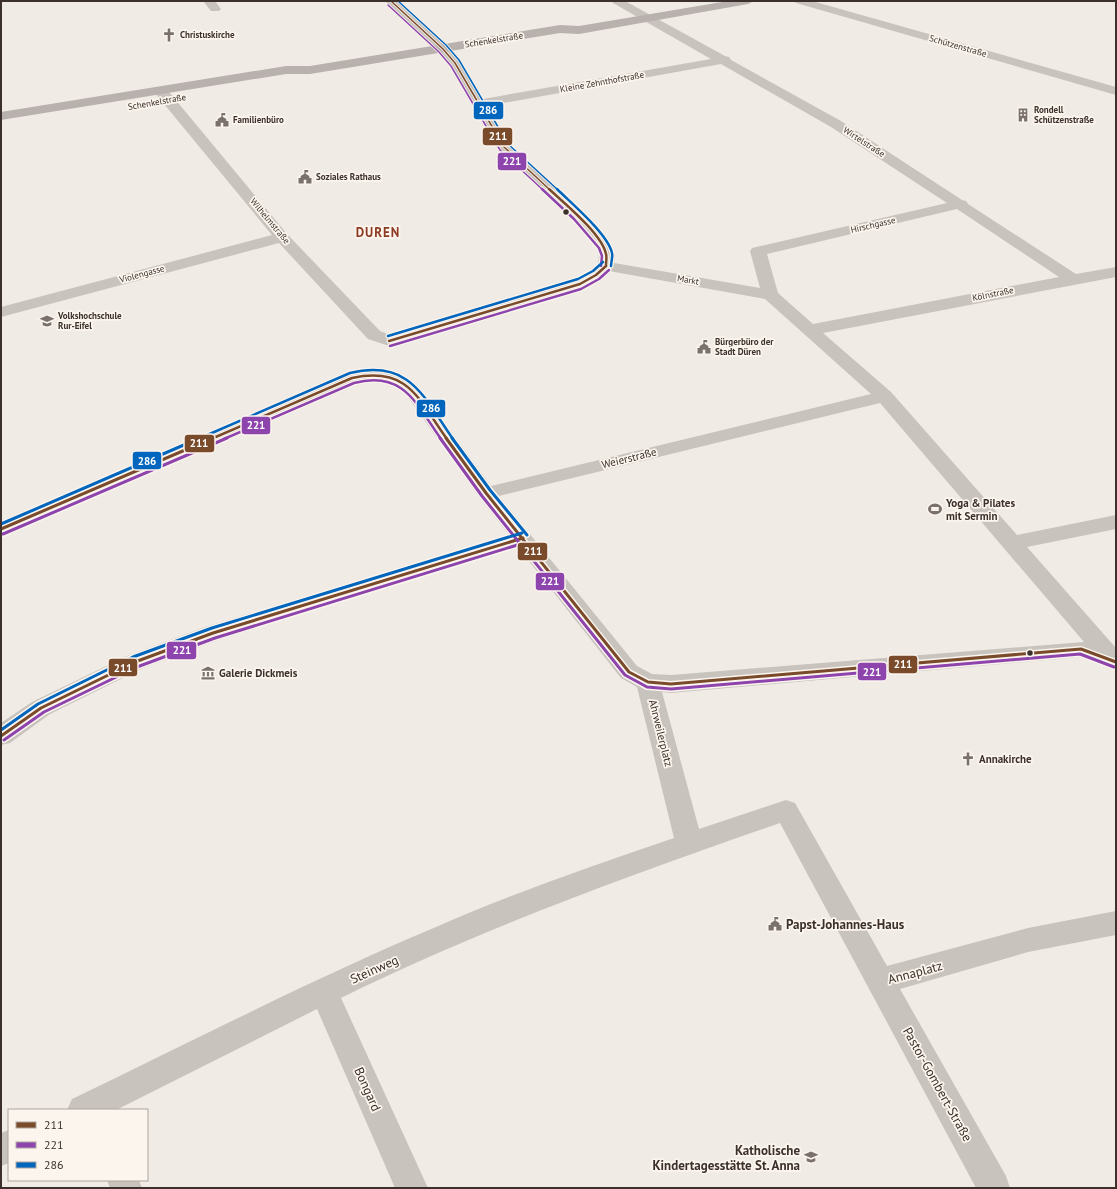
<svg xmlns="http://www.w3.org/2000/svg" width="1117" height="1189" font-family="'PT Sans',sans-serif">
  <style>
    .lines { fill: none; stroke-linecap: round; stroke-linejoin: round }
    .minor { fill: #c9c3be; fill-rule: evenodd }
    .major { fill: #b8b1ad; fill-rule: evenodd }
    .bus-1-far2-casing { stroke: #fbf5ee; stroke-width: 3 }
    .bus-1-far1-casing { stroke: #fbf5ee; stroke-width: 5 }
    .bus-1-casing { stroke: #fbf5ee; stroke-width: 6 }
    .bus-2-far2-casing { stroke: #fbf5ee; stroke-width: 3 }
    .bus-2-far1-casing { stroke: #fbf5ee; stroke-width: 5 }
    .bus-2-casing { stroke: #fbf5ee; stroke-width: 6 }
    .bus-3-far2-casing { stroke: #fbf5ee; stroke-width: 3 }
    .bus-3-far1-casing { stroke: #fbf5ee; stroke-width: 5 }
    .bus-3-casing { stroke: #fbf5ee; stroke-width: 6 }
    .bus-1-far2 { stroke: #7a4b2a; stroke-width: 1.5 }
    .bus-1-far1 { stroke: #7a4b2a; stroke-width: 2.5 }
    .bus-1 { stroke: #7a4b2a; stroke-width: 3 }
    .bus-2-far2 { stroke: #8e44ad; stroke-width: 1.5 }
    .bus-2-far1 { stroke: #8e44ad; stroke-width: 2.5 }
    .bus-2 { stroke: #8e44ad; stroke-width: 3 }
    .bus-3-far2 { stroke: #0065bd; stroke-width: 1.5 }
    .bus-3-far1 { stroke: #0065bd; stroke-width: 2.5 }
    .bus-3 { stroke: #0065bd; stroke-width: 3 }
    .bus-dot { fill: #3b302b; stroke: #fbf5ee; stroke-width: 1.5 }
    .labels { text-anchor: middle; stroke-width: 3.5; stroke-linejoin: round; paint-order: stroke }
    .far-poi-label { font-size: 9px; font-weight: bold; fill: #3b302b; stroke: #fbf5ee; text-anchor: start }
    .far-street-label { font-size: 9px; fill: #3b302b; stroke: #fbf5ee }
    .street-label { font-size: 11px; fill: #3b302b; stroke: #fbf5ee }
    .poi-label { font-size: 11px; font-weight: bold; fill: #3b302b; stroke: #fbf5ee; text-anchor: start }
    .far-district-label { font-size: 13px; font-weight: bold; letter-spacing: 1px; fill: #8c3b22; stroke: #fbf5ee }
    .near-poi-label { font-size: 13px; font-weight: bold; fill: #3b302b; stroke: #fbf5ee; text-anchor: start }
    .near-street-label { font-size: 13px; fill: #3b302b; stroke: #fbf5ee }
    .line-badge { stroke: #fbf5ee; stroke-width: 1.5 }
    .badge-label { font-size: 11px; text-anchor: middle; font-weight: bold; fill: #fff }
  </style>
  <rect width="100%" height="100%" fill="#f0ebe5"/>
  <g class="lines">
    <g class="minor">
      <polygon points="203,1 215,1 221,9 219,11 211,11"/>
      <path d="M385,1H398L447,46L459,60L483,99L711,59L613,3L611,1H625L725,56L729,57L731,60L841,121L962,200L966,201L968,204L1076,274L1116,267V277L823,333L891,392L1017,535L1116,515V529L1027,547L1116,648V667L1113,668L1080,657L671,693L662,692L699,829L786,800L795,803L887,966L1028,928L1116,911V935L1028,952L900,989L1006,1176L1010,1188H976L780,823C631,875 483,928 341,998L428,1188H395L317,1009L116,1110H67L72,1099C193,1041 312,979 436,927C514,893 594,865 674,838L637,687L621,678L518,547L221,639L143,668L50,714L10,743L1,745V723L32,702L127,656L205,627L509,535L479,497L405,393C390,380 377,377 358,382L1,536V521L346,374C374,367 394,365 417,385L491,486L871,394L765,299L609,271L602,278L586,287L389,346L368,339L279,243L1,317V307L272,235L155,93L154,90L155,87H165L287,234L380,331L390,335L574,281L590,272L598,265L599,255L596,246L573,219L499,150L450,65L439,52ZM721,64L831,127L947,203L752,248L750,251L760,288L614,263L615,255L609,242L583,213L510,145L487,106ZM957,209L1059,277L813,324L778,293L767,254ZM880,403L1084,642L671,675L652,674L637,666L499,496Z"/>
      <polygon points="794,1 812,1 1116,87 1116,95 796,3"/>
      <polygon points="9,1130 9,1163 1,1166 1,1133"/>
      <polygon points="107,1180 139,1180 142,1188 110,1188"/>
    </g>
    <polygon class="major" points="728,1 754,1 748,4 579,34 560,33 310,74 286,74 1,120 1,112 286,66 310,66 560,25 579,26"/>
    <g class="bus-1-far2-casing">
      <polyline id="bus-1-far2" points="391,1 443,49 455,63 504,147 550,190"/>
    </g>
    <g class="bus-1-far1-casing">
      <g id="bus-1-far1">
        <path d="M549,189C564,203 602,234 606,254C607,257 606,262 606,266"/>
        <polyline points="389,341 580,284 596,275 606,266"/>
        <path d="M211,439L352,378C409,366 418,399 447,439"/>
      </g>
    </g>
    <g class="bus-1-casing">
      <g id="bus-1">
        <polyline points="446,438 486,493 629,672 648,682 671,684 1081,649 1116,662"/>
        <polyline points="1,529 213,438"/>
        <polyline points="1,736 41,708 135,662 213,633 523,538"/>
      </g>
    </g>
    <g class="bus-2-far2-casing">
      <polyline id="bus-2-far2" points="388,5 439,52 451,66 500,150 543,190"/>
    </g>
    <g class="bus-2-far1-casing">
      <g id="bus-2-far1">
        <polyline points="542,189 574,219 599,248 602,256 601,266"/>
        <polyline points="390,346 581,289 599,279 609,270"/>
        <path d="M224,439L354,383C404,370 416,404 441,439"/>
      </g>
    </g>
    <g class="bus-2-casing">
      <g id="bus-2">
        <polyline points="440,438 482,496 625,675 647,687 671,689 1080,654 1114,667"/>
        <polyline points="3,534 227,438"/>
        <polyline points="4,740 44,712 137,667 215,638 524,543"/>
      </g>
    </g>
    <g class="bus-3-far2-casing">
      <polyline id="bus-3-far2" points="398,1 446,45 459,60 508,144 558,190"/>
    </g>
    <g class="bus-3-far1-casing">
      <g id="bus-3-far1">
        <path d="M557,189C571,203 608,234 612,253C613,257 611,262 611,266"/>
        <polyline points="388,336 578,279 593,271 603,262"/>
        <path d="M198,439L350,373C410,359 423,396 453,439"/>
      </g>
    </g>
    <g class="bus-3-casing">
      <g id="bus-3">
        <polyline points="452,438 490,490 527,535"/>
        <polyline points="1,524 200,438"/>
        <polyline points="1,730 38,704 133,657 212,628 522,533"/>
      </g>
    </g>
    <use href="#bus-1-far2" class="bus-1-far2"/>
    <use href="#bus-1-far1" class="bus-1-far1"/>
    <use href="#bus-1" class="bus-1"/>
    <use href="#bus-2-far2" class="bus-2-far2"/>
    <use href="#bus-2-far1" class="bus-2-far1"/>
    <use href="#bus-2" class="bus-2"/>
    <use href="#bus-3-far2" class="bus-3-far2"/>
    <use href="#bus-3-far1" class="bus-3-far1"/>
    <use href="#bus-3" class="bus-3"/>
  </g>
  <defs>
    <g id="church-bare" transform="scale(1.08)"><path d="M-1.2-6h2.4v3.5h3.3v2.4h-3.3V6h-2.4V-.1h-3.3v-2.4h3.3Z" fill="#7a716c" stroke="#fbf5ee" stroke-width="2.5" paint-order="stroke"/></g>
    <g id="building-bare" transform="scale(1.08)"><path d="M-4-6H4V6H1V3H-1V6H-4ZM-2.5-4.3h1.7v1.8h-1.7ZM.8-4.3h1.7v1.8H.8ZM-2.5-1h1.7V.8h-1.7ZM.8-1h1.7V.8H.8Z" fill="#7a716c" stroke="#fbf5ee" stroke-width="2.5" paint-order="stroke"/></g>
    <g id="civic-bare" transform="scale(1.08)"><path d="M-.6-6.5H3V-4.5H.6V-3L4-1V1h2V6H-6V1h2V-1L-.6-3ZM-1.2 2.5V6h2.4V2.5Z" fill="#7a716c" stroke="#fbf5ee" stroke-width="2.5" paint-order="stroke"/></g>
    <g id="university-bare" transform="scale(1.08)"><path d="M0-5L7-2L0 1L-7-2ZM-4 1L0 2.5L4 1V4Q0 6-4 4Z" fill="#7a716c" stroke="#fbf5ee" stroke-width="2.5" paint-order="stroke"/></g>
    <g id="stadium-bare" transform="scale(1.08)"><path d="M0-5a6.5 5 0 1 0 0 10a6.5 5 0 1 0 0-10ZM-3.5-1.8h7v3.6h-7Z" fill="#7a716c" stroke="#fbf5ee" stroke-width="2.5" paint-order="stroke"/></g>
    <g id="museum-bare" transform="scale(1.08)"><path d="M0-6L6-3V-2H-6V-3ZM-5-1h2V3h-2ZM-1-1h2V3h-2ZM3-1h2V3H3ZM-6 4H6V6H-6Z" fill="#7a716c" stroke="#fbf5ee" stroke-width="2.5" paint-order="stroke"/></g>
    <g id="school-bare" transform="scale(1.08)"><path d="M0-5L7-2L0 1L-7-2ZM-4 1L0 2.5L4 1V4Q0 6-4 4Z" fill="#7a716c" stroke="#fbf5ee" stroke-width="2.5" paint-order="stroke"/></g>
  </defs>
  <g fill-rule="evenodd">
    <use href="#church-bare" x="169" y="35"/>
    <use href="#building-bare" x="1023" y="115"/>
    <use href="#civic-bare" x="222" y="120"/>
    <use href="#civic-bare" x="305" y="177"/>
    <use href="#university-bare" x="47" y="321"/>
    <use href="#civic-bare" x="704" y="347"/>
    <use href="#stadium-bare" x="935" y="509"/>
    <use href="#museum-bare" x="208" y="673"/>
    <use href="#church-bare" x="968" y="759"/>
    <use href="#civic-bare" x="775" y="924"/>
    <use href="#school-bare" x="811" y="1157"/>
  </g>
  <g class="bus-dot">
    <circle cx="566" cy="212" r="3.5"/>
    <circle cx="1030" cy="653" r="3.5"/>
  </g>
  <g class="labels">
    <g class="far-poi-label">
      <text x="180" y="38">Christuskirche</text>
      <text x="1034" y="113">Rondell<tspan x="1034" dy="10">Schützenstraße</tspan></text>
      <text x="233" y="123">Familienbüro</text>
      <text x="316" y="180">Soziales Rathaus</text>
      <text x="58" y="319">Volkshochschule<tspan x="58" dy="10">Rur-Eifel</tspan></text>
      <text x="715" y="345">Bürgerbüro der<tspan x="715" dy="10">Stadt Düren</tspan></text>
    </g>
    <g class="far-street-label">
      <text transform="translate(494 40) rotate(-9)" y="3">Schenkelstraße</text>
      <text transform="translate(958 46) rotate(16)" y="3">Schützenstraße</text>
      <text transform="translate(602 82) rotate(-10)" y="3">Kleine Zehnthofstraße</text>
      <text transform="translate(157 102) rotate(-10)" y="3">Schenkelstraße</text>
      <text transform="translate(864 142) rotate(33)" y="3">Wirtelstraße</text>
      <text transform="translate(270 221) rotate(50)" y="3">Wilhelmstraße</text>
      <text transform="translate(873 225) rotate(-13)" y="3">Hirschgasse</text>
      <text transform="translate(142 274) rotate(-15)" y="3">Violengasse</text>
      <text transform="translate(688 280) rotate(10)" y="3">Markt</text>
      <text transform="translate(993 294) rotate(-11)" y="3">Kölnstraße</text>
    </g>
    <g class="street-label">
      <text transform="translate(629 458) rotate(-14)" y="4">Weierstraße</text>
      <text transform="translate(661 733) rotate(76)" y="4">Ahrweilerplatz</text>
    </g>
    <g class="poi-label">
      <text x="946" y="507">Yoga &amp; Pilates<tspan x="946" dy="13">mit Sermin</tspan></text>
      <text x="219" y="677">Galerie Dickmeis</text>
      <text x="979" y="763">Annakirche</text>
    </g>
    <g class="far-district-label">
      <text x="378" y="237">DUREN</text>
    </g>
    <g class="near-poi-label">
      <text x="786" y="929">Papst-Johannes-Haus</text>
      <text x="800" y="1155" text-anchor="end">Katholische<tspan x="800" dy="15">Kindertagesstätte St. Anna</tspan></text>
    </g>
    <g class="near-street-label">
      <text transform="translate(374 969) rotate(-24)" y="5">Steinweg</text>
      <text transform="translate(915 972) rotate(-15)" y="5">Annaplatz</text>
      <text transform="translate(938 1084) rotate(61)" y="5">Pastor-Gombert-Straße</text>
      <text transform="translate(368 1089) rotate(66)" y="5">Bongard</text>
    </g>
  </g>
  <g class="line-badge">
    <rect x="473" y="101" width="31" height="19" rx="4" fill="#0065bd"/>
    <rect x="482" y="127" width="31" height="19" rx="4" fill="#7a4b2a"/>
    <rect x="497" y="152" width="30" height="19" rx="4" fill="#8e44ad"/>
    <rect x="416" y="399" width="30" height="19" rx="4" fill="#0065bd"/>
    <rect x="241" y="416" width="30" height="19" rx="4" fill="#8e44ad"/>
    <rect x="184" y="434" width="31" height="19" rx="4" fill="#7a4b2a"/>
    <rect x="132" y="451" width="30" height="19" rx="4" fill="#0065bd"/>
    <rect x="517" y="542" width="31" height="19" rx="4" fill="#7a4b2a"/>
    <rect x="535" y="572" width="30" height="19" rx="4" fill="#8e44ad"/>
    <rect x="166" y="641" width="31" height="19" rx="4" fill="#8e44ad"/>
    <rect x="888" y="655" width="30" height="19" rx="4" fill="#7a4b2a"/>
    <rect x="108" y="658" width="30" height="19" rx="4" fill="#7a4b2a"/>
    <rect x="857" y="662" width="30" height="19" rx="4" fill="#8e44ad"/>
  </g>
  <g class="badge-label">
    <text x="488" y="114">286</text>
    <text x="498" y="140">211</text>
    <text x="512" y="165">221</text>
    <text x="431" y="412">286</text>
    <text x="256" y="429">221</text>
    <text x="199" y="447">211</text>
    <text x="147" y="465">286</text>
    <text x="533" y="555">211</text>
    <text x="550" y="585">221</text>
    <text x="182" y="654">221</text>
    <text x="903" y="668">211</text>
    <text x="123" y="672">211</text>
    <text x="872" y="676">221</text>
  </g>
  <rect width="1117" height="1189" fill="none" stroke="#3b302b" stroke-width="4"/>
  <rect x="8" y="1109" width="140" height="72" fill="#fbf5ee" stroke="#aea6a0"/>
  <rect x="16" y="1122" width="20" height="6" fill="#7a4b2a" stroke="#aea6a0"/>
  <text x="44" y="1129" font-size="12" fill="#3b302b">211</text>
  <rect x="16" y="1142" width="20" height="6" fill="#8e44ad" stroke="#aea6a0"/>
  <text x="44" y="1149" font-size="12" fill="#3b302b">221</text>
  <rect x="16" y="1162" width="20" height="6" fill="#0065bd" stroke="#aea6a0"/>
  <text x="44" y="1169" font-size="12" fill="#3b302b">286</text>
</svg>
